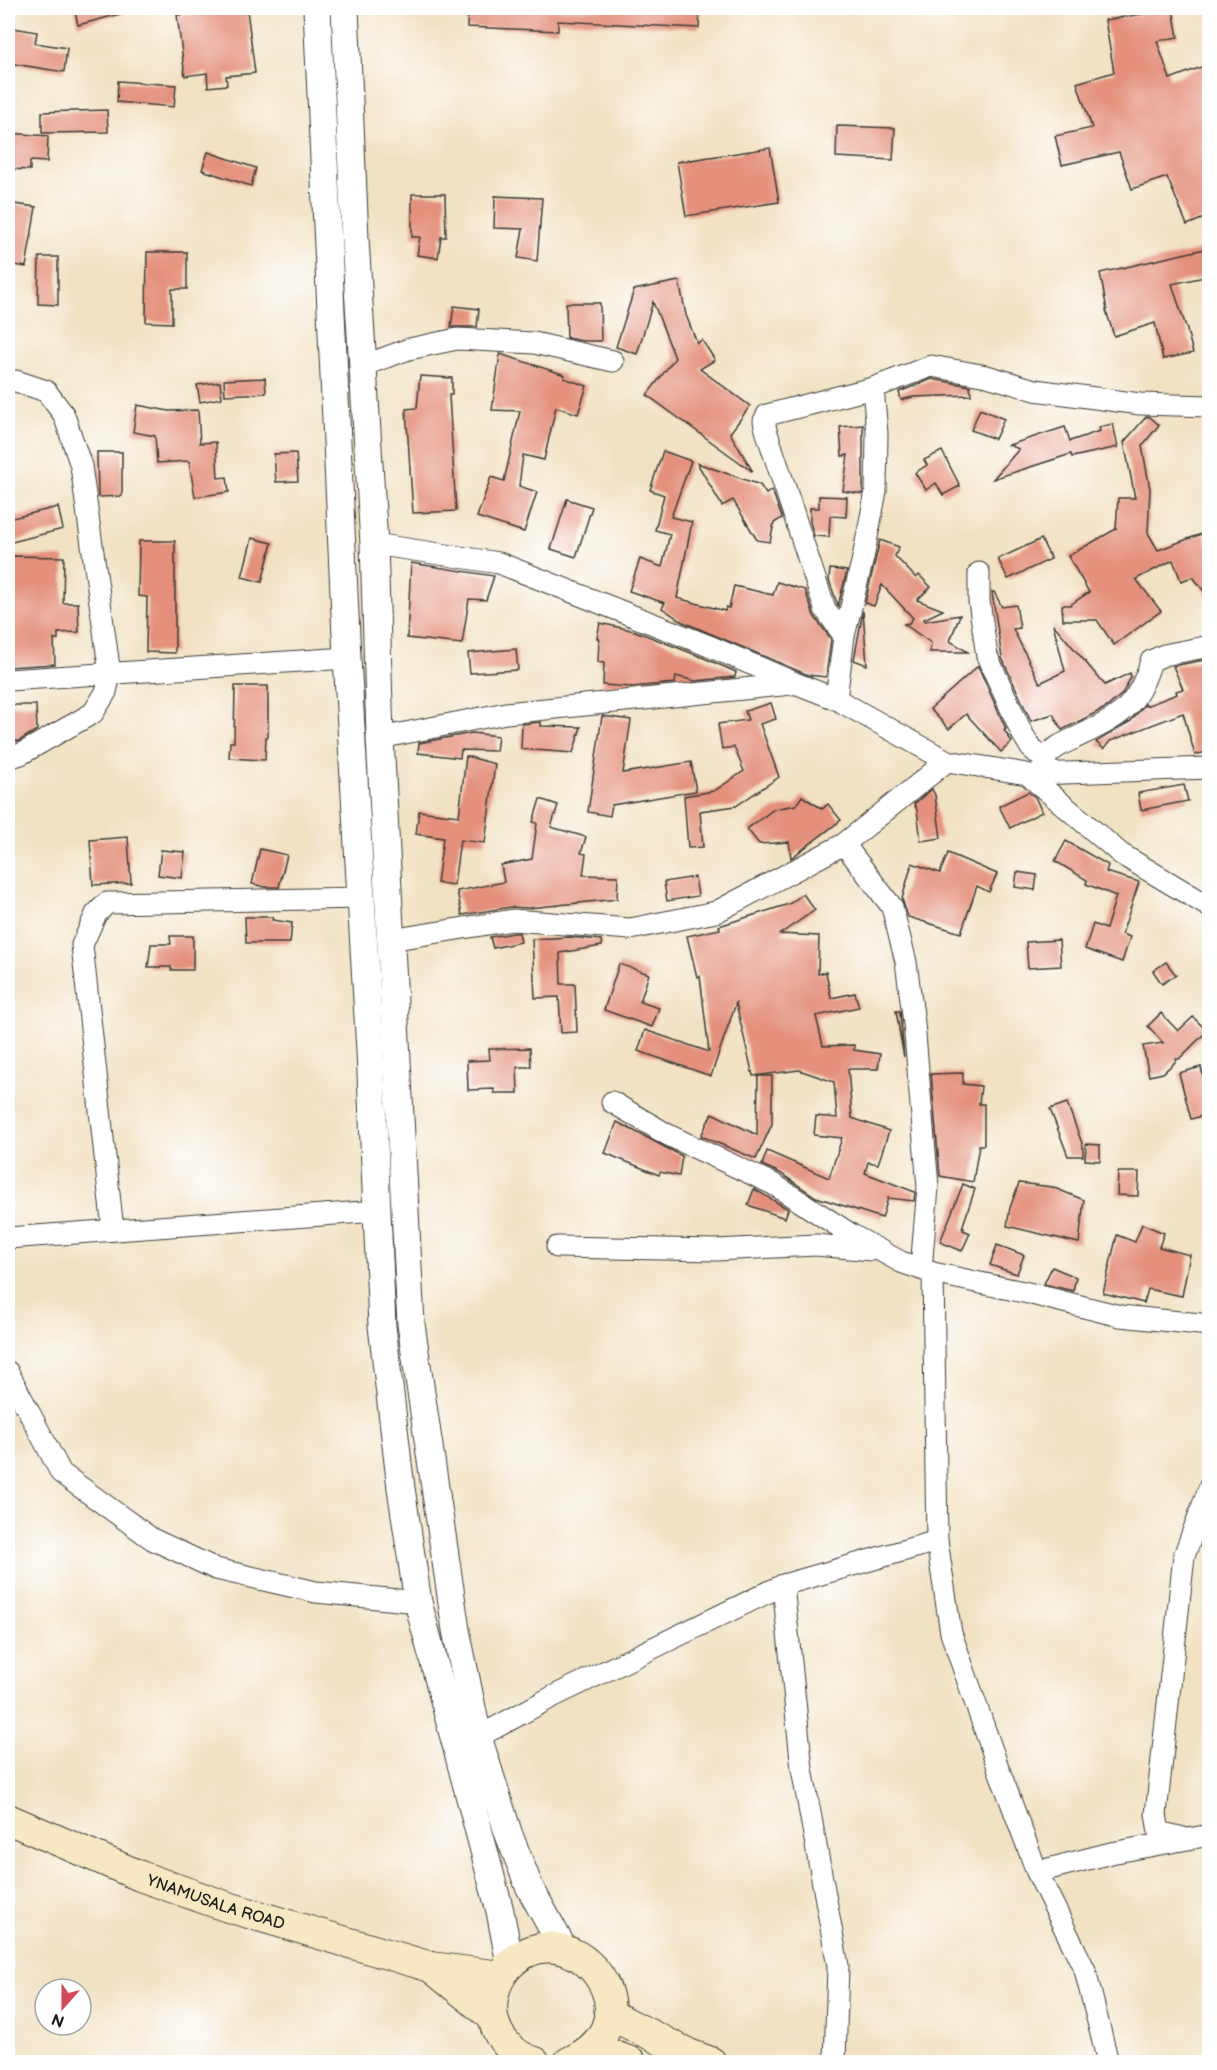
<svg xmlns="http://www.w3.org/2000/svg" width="1217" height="2070" font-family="'Balsamiq Sans',sans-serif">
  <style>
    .building { fill: #e4907c }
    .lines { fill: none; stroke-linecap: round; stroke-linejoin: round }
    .minor-casing { stroke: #3c3a35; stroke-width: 23 }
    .tertiary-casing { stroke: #3c3a35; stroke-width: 29 }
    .secondary-casing { stroke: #3c3a35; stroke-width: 32 }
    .minor { stroke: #fff; stroke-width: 21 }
    .tertiary { stroke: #fff; stroke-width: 27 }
    .secondary { stroke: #f7e8c3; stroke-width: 30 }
    .labels { text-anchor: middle; stroke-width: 4.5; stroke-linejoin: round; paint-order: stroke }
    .street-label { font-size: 16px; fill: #1c1c1c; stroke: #fff }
  </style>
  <rect width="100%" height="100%" fill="#fff"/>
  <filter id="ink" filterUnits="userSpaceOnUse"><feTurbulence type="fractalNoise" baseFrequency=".0167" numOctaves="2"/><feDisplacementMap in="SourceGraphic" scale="12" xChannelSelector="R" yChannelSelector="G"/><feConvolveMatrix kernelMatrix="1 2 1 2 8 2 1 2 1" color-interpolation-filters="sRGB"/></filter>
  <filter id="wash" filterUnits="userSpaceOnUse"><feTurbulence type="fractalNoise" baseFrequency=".008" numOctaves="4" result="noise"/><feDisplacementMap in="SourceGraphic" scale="24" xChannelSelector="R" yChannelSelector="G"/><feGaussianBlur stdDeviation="1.35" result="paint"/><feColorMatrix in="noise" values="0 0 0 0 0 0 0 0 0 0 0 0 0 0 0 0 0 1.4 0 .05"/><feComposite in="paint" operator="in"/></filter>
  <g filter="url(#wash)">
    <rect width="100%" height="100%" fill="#f2e2c4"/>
    <g id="blocks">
      <g class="building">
        <polygon points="74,8 124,8 124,13 78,25"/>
        <polygon points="205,8 231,8 232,12 247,10 255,73 226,76 227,85 208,87 207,73 185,76 177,15 206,12"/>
        <polygon points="468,8 542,9 700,8 699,28 558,21 558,31 467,27"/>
        <polygon points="1173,9 1178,37 1157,41 1170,79 1209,64 1209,216 1187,225 1167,177 1132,189 1119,152 1062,165 1055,136 1092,128 1077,83 1114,72 1105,20"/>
        <polygon points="8,27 37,32 35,43 67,48 64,72 8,63"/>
        <polygon points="118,81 176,85 174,107 117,102"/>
        <polygon points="107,110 108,132 42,133 42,112"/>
        <polygon points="837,126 895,128 893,160 836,157"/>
        <polygon points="8,133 48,136 47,162 30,161 30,170 8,169"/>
        <polygon points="770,148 779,202 686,216 677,162"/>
        <polygon points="208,152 256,168 251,186 202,170"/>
        <polygon points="412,194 445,194 446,237 441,237 438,258 417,255 420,237 412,237"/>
        <polygon points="495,196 542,198 537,261 518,258 523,229 494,228"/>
        <polygon points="14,204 36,207 26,267 8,264 8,247"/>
        <polygon points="1209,248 1209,276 1172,284 1187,330 1193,353 1163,359 1155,323 1114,336 1106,310 1107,310 1100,273"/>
        <polygon points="147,252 187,252 187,289 172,289 172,323 146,322"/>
        <polygon points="39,257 58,257 58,305 38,304"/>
        <polygon points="679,281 686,315 697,343 702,340 715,360 700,369 750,406 730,433 753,472 647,395 675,358 653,302 637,354 616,347 634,290"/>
        <polygon points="566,303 600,303 601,341 583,341 567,338"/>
        <polygon points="454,306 479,309 477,327 451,327"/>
        <polygon points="500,354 565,375 564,378 587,386 578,414 556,407 544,460 523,455 519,486 537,492 524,532 477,517 491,477 504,481 520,411 492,410"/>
        <polygon points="420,376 452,378 452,395 449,395 456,511 413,513 406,409 417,408"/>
        <polygon points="265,378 266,393 225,395 224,380"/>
        <polygon points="932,379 970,386 971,395 913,397 901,400 899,392"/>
        <polygon points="220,382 222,398 200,402 197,385"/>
        <polygon points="137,405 169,411 198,410 200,443 216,442 218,478 227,477 229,492 195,497 189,461 157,463 155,436 133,432"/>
        <polygon points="980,409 1004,419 995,439 971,430"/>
        <polygon points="1146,417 1150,417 1159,425 1142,446 1150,489 1148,533 1158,550 1204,533 1209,548 1209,598 1193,577 1181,581 1173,560 1136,579 1161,611 1114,645 1097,620 1063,620 1062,605 1070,605 1089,592 1068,556 1116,529 1118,498 1135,498 1124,442"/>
        <polygon points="1113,424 1118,447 1072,457 1071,454 993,479 1019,449 1009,445 1065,427 1070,441 1100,431 1099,427"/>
        <polygon points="863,425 863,494 843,491 848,455 842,456 840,427"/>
        <polygon points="663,451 691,461 671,517 692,522 677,598 725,611 726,607 729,608 734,586 773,595 777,582 805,590 814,616 831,639 826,677 808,675 683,622 662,608 665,603 629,591 640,559 662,567 670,534 655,530 664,495 650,490"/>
        <polygon points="942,451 960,486 943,495 936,483 926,490 915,473 927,465 924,460"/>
        <polygon points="97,452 122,452 122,496 98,497"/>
        <polygon points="296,453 298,481 276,482 274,454"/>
        <polygon points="697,463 760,485 766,494 772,490 782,518 774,523 770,542 757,540 733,500 722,506"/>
        <polygon points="819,496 847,497 846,517 830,516 829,537 814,536 810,522 810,508 819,508"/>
        <polygon points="567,499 592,507 576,557 551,549"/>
        <polygon points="58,507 63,529 8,543 8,519"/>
        <polygon points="252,538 272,543 262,582 242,577"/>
        <polygon points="1041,539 1051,559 1008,579 998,559"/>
        <polygon points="880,540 899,547 895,556 916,578 919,575 931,587 917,600 943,610 924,619 925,621 960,615 950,641 968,652 930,652 931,643 904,624 909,623 913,618 882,585 874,606 865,603"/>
        <polygon points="139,541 175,541 175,653 146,652 147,597 138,596"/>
        <polygon points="8,556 64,557 63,603 78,603 79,632 58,633 58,639 54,639 55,664 8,667"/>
        <polygon points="411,563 494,576 486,600 469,599 462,644 407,638"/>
        <polygon points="830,569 847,571 838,606 829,580"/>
        <polygon points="992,592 994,592 1002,607 1016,605 1020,628 1013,629 1040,683 1065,671 1053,624 1105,685 1130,673 1131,677 1122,694 1107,707 1062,730 1053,714 1031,721 1002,658"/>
        <polygon points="863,611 867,665 854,660"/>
        <polygon points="600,623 635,631 704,658 736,672 735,677 695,681 676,676 675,683 632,687 603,685 604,663 598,662 599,639 597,638"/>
        <polygon points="516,649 518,670 470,673 468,653"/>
        <polygon points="1209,659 1209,751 1195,755 1183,713 1110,741 1104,749 1096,742 1131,721 1145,704 1146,706 1177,694 1176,691 1183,689 1173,666"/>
        <polygon points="978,666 1006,729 1004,730 1012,742 1001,752 966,714 949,729 930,709"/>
        <polygon points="235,686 268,686 268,737 266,737 265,760 229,758 230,742 234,742"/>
        <polygon points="771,703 776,719 760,724 779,777 736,806 700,811 703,847 688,848 684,796 714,791 744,771 734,747 722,749 718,724 748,720 745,711"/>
        <polygon points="8,705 36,705 37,730 19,741 8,741"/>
        <polygon points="602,716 631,720 623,773 691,762 696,791 612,805 610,816 588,812"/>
        <polygon points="541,722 541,726 581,727 573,753 521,749 522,724"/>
        <polygon points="472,733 498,736 496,751 461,750 460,758 418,753 419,743"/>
        <polygon points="466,756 495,764 485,843 460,840 454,885 437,883 443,838 416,834 419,811 459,816"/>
        <polygon points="1184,785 1188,801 1141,810 1138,793"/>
        <polygon points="932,789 935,795 941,838 921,841 917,810 914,804"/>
        <polygon points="1028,792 1035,797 1042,812 1010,828 999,806"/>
        <polygon points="802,796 822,809 828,804 841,820 791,858 789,842 759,844 747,829 774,809 796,805"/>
        <polygon points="540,799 558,805 551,827 586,837 581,853 586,854 583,875 618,876 617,899 529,908 511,907 462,915 457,891 504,882 501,865 532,859 537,823 533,822"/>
        <polygon points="128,837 131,883 93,885 90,840"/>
        <polygon points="1066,841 1108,865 1106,872 1139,882 1122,934 1130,937 1122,962 1085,949 1093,924 1106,929 1116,896 1086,884 1087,880 1055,861"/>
        <polygon points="260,849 287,855 279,887 265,887 252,884"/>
        <polygon points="161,850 185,852 182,878 158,875"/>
        <polygon points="948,853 997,874 989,892 977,886 961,933 908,917 902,899 912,863 940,873"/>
        <polygon points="1017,872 1037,875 1035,890 1015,887"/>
        <polygon points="695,877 698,896 667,901 664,882"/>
        <polygon points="803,894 815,910 780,934 819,936 818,974 826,972 831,998 855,993 859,1007 816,1016 823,1046 854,1045 854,1050 880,1054 878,1069 848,1069 852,1118 889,1131 878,1164 868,1162 865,1173 915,1192 914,1201 888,1198 882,1218 816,1197 780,1173 762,1165 767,1151 829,1178 842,1138 814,1135 816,1116 837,1118 834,1082 799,1070 753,1076 736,1003 711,1076 638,1051 645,1030 709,1052 700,976 697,977 687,936 720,929 719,926 789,904"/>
        <polygon points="245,917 273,917 272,920 292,923 290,943 246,943"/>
        <polygon points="514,933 519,933 521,942 493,948 490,937"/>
        <polygon points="170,936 193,936 193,970 171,970 171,967 148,967 151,944 171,944"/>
        <polygon points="570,937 601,940 602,946 560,953 561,984 575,984 577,1032 561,1033 559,997 535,998 532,939"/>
        <polygon points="1059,940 1061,966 1028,968 1026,942"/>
        <polygon points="1166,962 1176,975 1162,984 1153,971"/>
        <polygon points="619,964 649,974 640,1002 659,1008 652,1027 604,1010"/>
        <polygon points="896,1011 900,1011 904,1057"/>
        <polygon points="1161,1013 1178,1031 1193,1017 1207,1031 1179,1059 1176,1059 1175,1062 1163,1073 1149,1076 1143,1046 1163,1043 1148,1026"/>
        <polygon points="530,1048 531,1067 517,1067 518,1093 494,1093 494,1089 468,1090 467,1061 490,1060 489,1049"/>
        <polygon points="1201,1067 1209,1101 1209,1114 1191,1119 1179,1073"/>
        <polygon points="963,1073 963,1084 981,1086 979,1104 984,1104 984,1145 979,1145 973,1182 940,1176 931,1074"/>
        <polygon points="758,1076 772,1076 772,1124 756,1159 701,1136 712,1113 757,1135"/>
        <polygon points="1067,1103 1083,1146 1083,1156 1068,1156 1050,1109"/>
        <polygon points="617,1122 682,1156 679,1176 660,1172 659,1175 605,1153"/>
        <polygon points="1086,1144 1100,1145 1100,1161 1085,1160"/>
        <polygon points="1118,1172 1139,1172 1138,1196 1117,1195"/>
        <polygon points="1019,1183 1052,1187 1084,1200 1079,1243 1007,1226 1010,1208"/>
        <polygon points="963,1184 975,1189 962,1228 964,1228 963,1230 970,1233 962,1251 940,1242"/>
        <polygon points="754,1189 788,1209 785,1218 748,1205"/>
        <polygon points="1142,1224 1164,1233 1159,1247 1190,1255 1182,1296 1148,1289 1144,1303 1103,1293 1117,1235 1135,1242"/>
        <polygon points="997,1245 1024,1255 1017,1274 990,1265"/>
        <polygon points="1052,1267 1076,1277 1073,1291 1044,1284"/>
      </g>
    </g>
  </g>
  <g filter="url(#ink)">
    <use href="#blocks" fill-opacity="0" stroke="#3c3a35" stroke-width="1.5"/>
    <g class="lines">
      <g class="minor-casing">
        <g id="minor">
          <polyline points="362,366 409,349 457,339 534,343 613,361"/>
          <polyline points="8,381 16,381 46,391 64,415 81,466 110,674 106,692 93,713 21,754 8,758"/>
          <polyline points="374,544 499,563 709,646 795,683 836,699 947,761 1027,774 1121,854 1210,907"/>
          <polyline points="979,573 979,601 987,656 1022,733 1031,748 1044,759"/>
          <polyline points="844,636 825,609 766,430 764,421 767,415 873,388 931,366 987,376 1035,390 1140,404 1210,406"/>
          <polyline points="8,680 347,658"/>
          <polyline points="836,699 844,636 863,558 876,491 877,433 873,388"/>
          <polyline points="380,738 506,713 792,684"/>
          <polyline points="1036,774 1210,768"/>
          <path d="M1049,774L1044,759C1053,748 1062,744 1075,738C1118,717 1136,711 1151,661L1164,655L1210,646"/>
          <polyline points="844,844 892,907 906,962 914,1023 928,1187 921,1269"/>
          <polyline points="390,940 513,920 630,929 716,912 844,844 947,761"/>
          <polyline points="612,1102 668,1135 773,1184 852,1235 901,1262 933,1273 1028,1293 1120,1316 1210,1325"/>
          <polyline points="113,1230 82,945 96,914 107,903 361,898"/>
          <polyline points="8,1238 377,1211"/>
          <polyline points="557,1247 716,1250 816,1245 872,1250"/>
          <polyline points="933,1273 937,1541 951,1633 999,1770 1037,1872 1085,1970 1108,2062"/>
          <polyline points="8,1372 61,1473 152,1539 216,1569 316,1592 418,1602"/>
          <polyline points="783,1585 802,1769 838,1966 835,2062"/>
          <polyline points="478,1737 552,1697 783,1585 937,1541"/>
          <polyline points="1183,1838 1159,1832 1156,1814 1184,1556 1210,1486"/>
          <polyline points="1037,1872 1111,1853 1210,1835"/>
        </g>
      </g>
      <g class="tertiary-casing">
        <g id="tertiary">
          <polyline points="317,8 347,658 370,1051 382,1326 401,1488 418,1602 500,1911 510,1964"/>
          <polyline points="345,8 355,239 374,544 380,738 411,1324 456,1630 478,1737 509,1835 529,1886 564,1950"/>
        </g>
      </g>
      <g class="secondary-casing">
        <g id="secondary">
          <path id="s1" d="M8,1819L140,1876L228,1907L431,1967L501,1976"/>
          <polyline points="431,1967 493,2017"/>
          <polyline points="609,2014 689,2054 711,2062"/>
          <polyline points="593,2048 631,2062"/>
          <path d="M535,2062C514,2056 498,2040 493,2018C490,2001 495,1983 505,1970C565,1898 667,2018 569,2062"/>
        </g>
      </g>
      <use href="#minor" class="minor"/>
      <use href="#tertiary" class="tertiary"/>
      <use href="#secondary" class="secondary"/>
    </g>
  </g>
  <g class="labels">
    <g class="street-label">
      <text dy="6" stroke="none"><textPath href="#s1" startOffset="224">YNAMUSALA ROAD</textPath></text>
    </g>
  </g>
  <rect width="1217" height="2070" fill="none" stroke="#fff" stroke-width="30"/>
  <g transform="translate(63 2007) rotate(201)"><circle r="28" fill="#ffffff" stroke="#a4a4a4" stroke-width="1.5"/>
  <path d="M0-4.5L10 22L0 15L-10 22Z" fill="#d1495b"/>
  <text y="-9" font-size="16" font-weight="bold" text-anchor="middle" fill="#1c1c1c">N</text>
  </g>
</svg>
